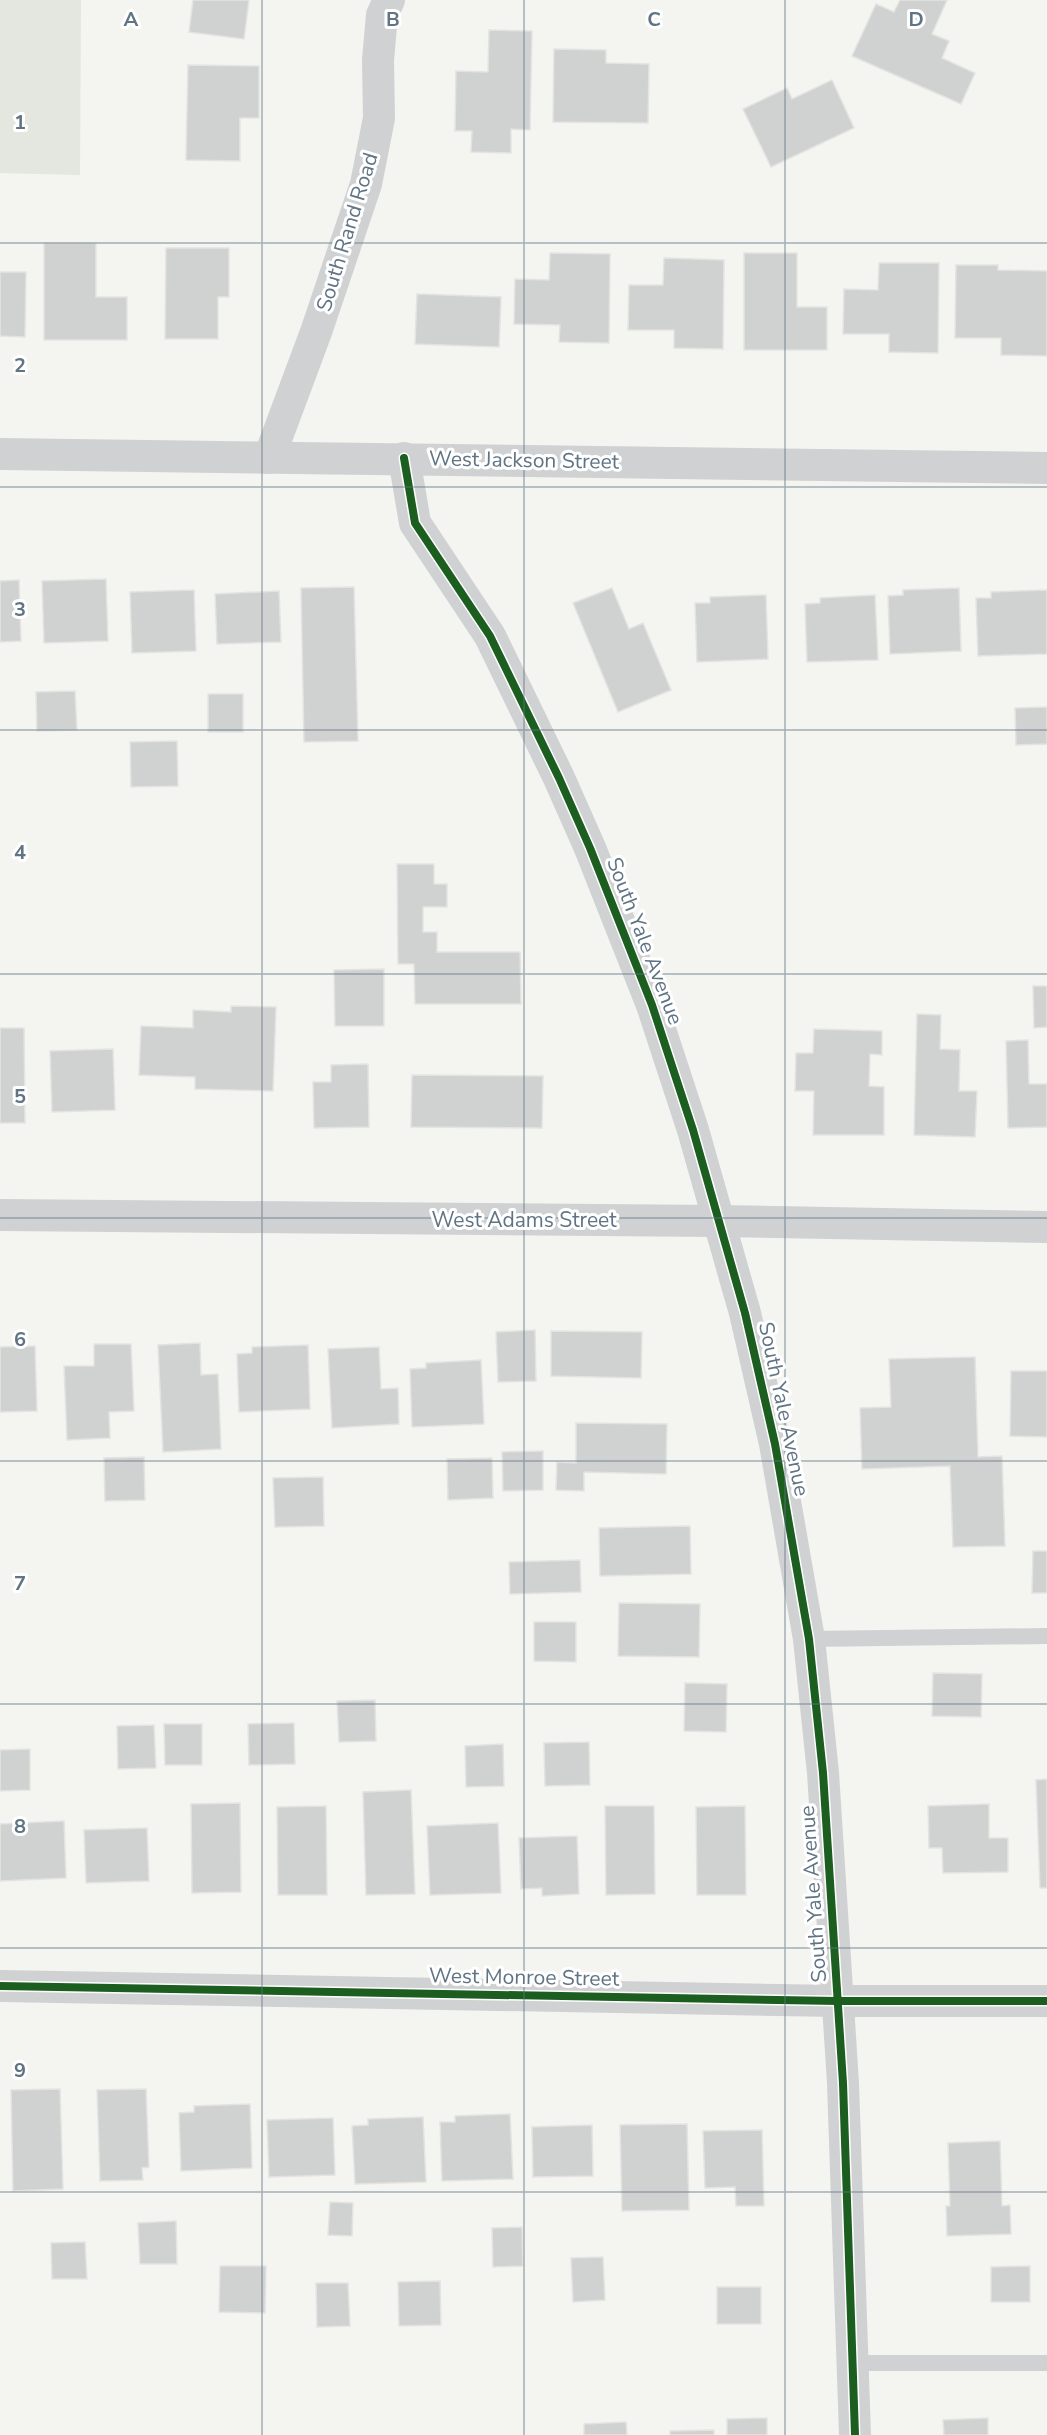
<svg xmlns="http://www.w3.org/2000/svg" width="1047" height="2435" font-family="'Nunito Sans',sans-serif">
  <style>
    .green { fill: #e3e7df }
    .building { fill: #d0d1d1; stroke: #e3e3e1; stroke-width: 1.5 }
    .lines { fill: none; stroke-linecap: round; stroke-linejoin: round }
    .service { stroke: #d0d1d2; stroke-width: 16 }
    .minor { stroke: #d0d1d2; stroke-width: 32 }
    .cycleway-casing { stroke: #fff; stroke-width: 11 }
    .cycleway { stroke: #1b5e20; stroke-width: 8 }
    .grid { fill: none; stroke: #607484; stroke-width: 1.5; stroke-opacity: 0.55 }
    .labels { text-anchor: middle; stroke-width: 6; stroke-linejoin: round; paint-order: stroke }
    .street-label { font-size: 21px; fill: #607484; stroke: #fff }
    .grid-label { font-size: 20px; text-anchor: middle; font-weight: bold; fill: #607484; stroke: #fff; stroke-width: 6; stroke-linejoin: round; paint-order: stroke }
  </style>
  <rect width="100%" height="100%" fill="#f4f4f1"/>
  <polygon class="green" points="0,0 81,0 80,175 0,173"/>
  <g class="building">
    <polygon points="193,0 249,0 244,39 189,32"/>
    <polygon points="900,0 947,0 932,34 949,41 942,58 975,73 961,104 852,56 876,4 894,12"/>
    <polygon points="489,30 532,31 530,130 511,129 511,153 471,152 472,131 455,131 456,71 488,72"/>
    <polygon points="554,49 606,50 606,63 649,64 648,123 553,122"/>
    <polygon points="188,65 259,66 259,118 240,118 240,161 186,160"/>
    <polygon points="832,80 854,128 771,167 743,109 787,88 792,99"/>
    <polygon points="44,243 96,243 96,297 127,297 127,340 44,340"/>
    <polygon points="166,248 229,248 229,297 218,297 218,339 165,339"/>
    <polygon points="550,253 610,254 609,343 559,342 560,325 514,324 515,279 549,280"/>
    <polygon points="744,253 797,253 797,307 827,307 827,350 744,350"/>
    <polygon points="664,258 724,260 723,349 674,348 674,330 628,330 629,285 663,285"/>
    <polygon points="879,263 939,263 938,353 889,352 889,334 843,334 844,289 878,290"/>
    <polygon points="956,265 998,265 998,270 1047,271 1047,356 1001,355 1001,338 955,338"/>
    <polygon points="0,272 26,272 25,337 0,336"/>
    <polygon points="417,294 501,297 499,347 415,344"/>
    <polygon points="106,579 108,641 44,643 42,581"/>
    <polygon points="19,580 21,641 0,642 0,581"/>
    <polygon points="354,587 358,741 304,742 301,588"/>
    <polygon points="612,588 629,629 643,623 671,690 618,712 573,603"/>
    <polygon points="959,588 961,651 890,654 888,596 903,595 903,590"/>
    <polygon points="194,590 196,651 132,653 130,592"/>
    <polygon points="1047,590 1047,654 978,656 976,598 991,598 991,592"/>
    <polygon points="279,591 281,642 217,644 215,594"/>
    <polygon points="766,595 768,659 697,662 695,603 710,603 710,597"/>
    <polygon points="875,595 878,660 807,662 805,604 820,603 820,598"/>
    <polygon points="75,691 77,730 37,731 36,692"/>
    <rect x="208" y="694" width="35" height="38"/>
    <polygon points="1047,707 1047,744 1016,745 1015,708"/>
    <polygon points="177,741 178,786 131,787 130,742"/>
    <polygon points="397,864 434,864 434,884 447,884 447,907 423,907 423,932 437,932 437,952 520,952 521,1004 415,1004 414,964 398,964"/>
    <polygon points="384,969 384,1026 335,1026 334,970"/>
    <polygon points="1033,986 1047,986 1047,1027 1034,1028"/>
    <polygon points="231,1006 276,1007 273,1091 195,1089 195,1077 139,1075 141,1026 193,1028 193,1010 231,1012"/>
    <polygon points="917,1014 941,1015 940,1049 960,1050 959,1091 977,1091 975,1137 914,1135"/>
    <polygon points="0,1028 24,1028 25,1123 0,1123"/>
    <polygon points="814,1029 882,1031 882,1055 870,1054 869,1086 884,1087 884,1135 813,1135 814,1091 795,1091 796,1053 813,1053"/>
    <polygon points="1028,1040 1029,1084 1047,1084 1047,1127 1008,1128 1006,1041"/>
    <polygon points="113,1049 115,1110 52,1112 50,1051"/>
    <polygon points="368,1064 369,1127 314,1128 313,1082 331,1082 331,1065"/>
    <polygon points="412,1075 543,1076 542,1128 411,1127"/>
    <polygon points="535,1330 536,1381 498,1382 496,1332"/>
    <polygon points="551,1331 642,1332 641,1378 551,1376"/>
    <polygon points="200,1343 201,1375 218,1374 221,1449 163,1452 158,1345"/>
    <polygon points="94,1344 131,1344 134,1411 109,1412 110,1438 67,1440 64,1366 94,1366"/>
    <polygon points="308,1345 310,1409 239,1412 237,1354 252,1353 252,1347"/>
    <polygon points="35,1346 37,1411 0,1412 0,1347"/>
    <polygon points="379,1347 381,1389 398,1388 399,1424 332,1428 328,1349"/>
    <polygon points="975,1357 978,1457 1002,1456 1005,1546 953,1547 950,1466 862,1469 860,1408 891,1407 889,1359"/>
    <polygon points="481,1360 484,1424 412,1427 410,1369 426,1368 426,1363"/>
    <polygon points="1011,1371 1047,1371 1047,1437 1010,1436"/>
    <polygon points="576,1423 667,1424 666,1474 584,1472 584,1491 556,1490 557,1462 576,1463"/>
    <polygon points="543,1451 543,1490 503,1491 502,1452"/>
    <polygon points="144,1457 145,1500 105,1501 104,1458"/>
    <polygon points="492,1458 493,1498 448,1500 447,1459"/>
    <polygon points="323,1477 324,1526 275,1527 273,1478"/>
    <polygon points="690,1526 691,1574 600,1576 599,1528"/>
    <polygon points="1033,1551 1047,1551 1047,1593 1032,1593"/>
    <polygon points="580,1560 581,1592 510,1594 509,1562"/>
    <polygon points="619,1603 700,1604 699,1657 618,1656"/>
    <polygon points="534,1622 576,1622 576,1662 534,1661"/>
    <polygon points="933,1673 982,1674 981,1717 932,1716"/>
    <polygon points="685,1683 727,1684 726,1732 684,1731"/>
    <polygon points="375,1700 376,1741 339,1742 337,1701"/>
    <polygon points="294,1723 295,1764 249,1765 248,1724"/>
    <polygon points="164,1724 202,1724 202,1765 165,1765"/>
    <polygon points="154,1725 156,1768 118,1769 117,1726"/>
    <polygon points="589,1742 590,1785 545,1786 544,1743"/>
    <polygon points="503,1744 504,1786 466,1787 465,1746"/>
    <polygon points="30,1749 30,1790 0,1791 0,1750"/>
    <polygon points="1047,1779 1047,1888 1040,1888 1036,1780"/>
    <polygon points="411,1790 415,1894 366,1895 363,1792"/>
    <polygon points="240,1803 241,1892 192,1893 191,1804"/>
    <polygon points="989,1804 989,1838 1008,1838 1008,1872 943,1873 942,1848 929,1848 928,1806"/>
    <polygon points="326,1806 327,1895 278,1895 277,1807"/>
    <polygon points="605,1806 654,1806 655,1894 606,1895"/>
    <polygon points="745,1806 746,1895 697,1895 696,1807"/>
    <polygon points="64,1821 66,1878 0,1881 0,1824"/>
    <polygon points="498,1823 501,1893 430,1895 427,1826"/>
    <polygon points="147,1828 149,1881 86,1883 84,1830"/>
    <polygon points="577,1836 579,1894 542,1896 542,1888 521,1889 519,1838"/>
    <polygon points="60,2089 63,2189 13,2191 11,2090"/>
    <polygon points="146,2089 149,2167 142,2168 143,2180 100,2181 97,2090"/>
    <polygon points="250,2104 252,2168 181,2171 179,2113 194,2112 194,2106"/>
    <polygon points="510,2114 513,2179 442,2181 440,2122 455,2122 455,2116"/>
    <polygon points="423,2117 426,2182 355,2184 352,2126 368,2125 368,2119"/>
    <polygon points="333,2118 335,2175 269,2177 267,2120"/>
    <polygon points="687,2124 689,2210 622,2211 620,2125"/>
    <polygon points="592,2125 593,2176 533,2177 532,2127"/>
    <polygon points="762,2130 764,2206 736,2206 735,2187 705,2188 703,2131"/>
    <polygon points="1000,2141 1002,2206 1010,2205 1011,2234 947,2236 946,2206 950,2206 948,2143"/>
    <polygon points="330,2202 353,2203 352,2236 328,2235"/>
    <polygon points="176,2221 177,2264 140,2264 138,2223"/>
    <polygon points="522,2227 523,2266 493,2267 492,2228"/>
    <polygon points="85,2242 87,2279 52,2279 51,2243"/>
    <polygon points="603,2257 605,2300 573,2302 571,2258"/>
    <polygon points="220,2266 266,2266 265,2313 219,2312"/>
    <polygon points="1030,2266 1030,2302 991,2302 991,2267"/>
    <polygon points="440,2281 441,2325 399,2326 398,2282"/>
    <polygon points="316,2283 348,2283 350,2326 317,2327"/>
    <rect x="717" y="2287" width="44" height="37"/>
    <polygon points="767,2418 767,2435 727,2435 727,2419"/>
    <polygon points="988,2418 988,2435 944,2435 943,2420"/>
    <polygon points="626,2422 627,2435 584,2435 584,2424"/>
    <polygon points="714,2430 714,2435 670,2435 670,2431"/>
  </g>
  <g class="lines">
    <g class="service">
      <polyline points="809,1639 1047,1636"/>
      <polyline points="853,2363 1047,2363"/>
    </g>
    <g class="minor">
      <polyline points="0,454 1047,468"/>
      <polyline points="269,458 316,332 366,184 379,118 378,60 382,15 389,0"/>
      <polyline points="404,458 415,523 490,636 559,778 590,848 652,1005 693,1130 745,1313 775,1444 809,1639 823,1773 843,2083 855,2435"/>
      <polyline points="0,1215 719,1221 1047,1227"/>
      <polyline points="0,1986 838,2001 1047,2001"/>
    </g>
    <g class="cycleway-casing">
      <g id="cycleway">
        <polyline points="404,458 415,523 490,636 559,778 590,848 652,1005 693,1130 745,1313 775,1444 809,1639 823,1773 843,2083 855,2435"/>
        <polyline points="0,1986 838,2001 1047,2001"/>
      </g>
    </g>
    <use href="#cycleway" class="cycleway"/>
  </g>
  <path class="grid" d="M262,0V2435M524,0V2435M785,0V2435M0,243H1047M0,487H1047M0,730H1047M0,974H1047M0,1218H1047M0,1461H1047M0,1704H1047M0,1948H1047M0,2192H1047"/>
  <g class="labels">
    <g class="street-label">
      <text transform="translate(347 232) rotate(-73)" y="7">South Rand Road</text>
      <text transform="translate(524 460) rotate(1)" y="7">West Jackson Street</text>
      <text transform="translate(645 941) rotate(69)" y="7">South Yale Avenue</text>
      <text x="524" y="1227">West Adams Street</text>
      <text transform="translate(784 1409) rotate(78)" y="7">South Yale Avenue</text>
      <text transform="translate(813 1894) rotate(-94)" y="7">South Yale Avenue</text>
      <text transform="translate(524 1977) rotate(1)" y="7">West Monroe Street</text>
    </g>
  </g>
  <g class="grid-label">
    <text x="131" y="26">A</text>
    <text x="393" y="26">B</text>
    <text x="654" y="26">C</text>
    <text x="916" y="26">D</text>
    <text x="20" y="129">1</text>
    <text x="20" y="372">2</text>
    <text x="20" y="616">3</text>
    <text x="20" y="859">4</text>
    <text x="20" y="1103">5</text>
    <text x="20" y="1346">6</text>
    <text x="20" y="1590">7</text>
    <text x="20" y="1833">8</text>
    <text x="20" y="2077">9</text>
  </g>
</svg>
